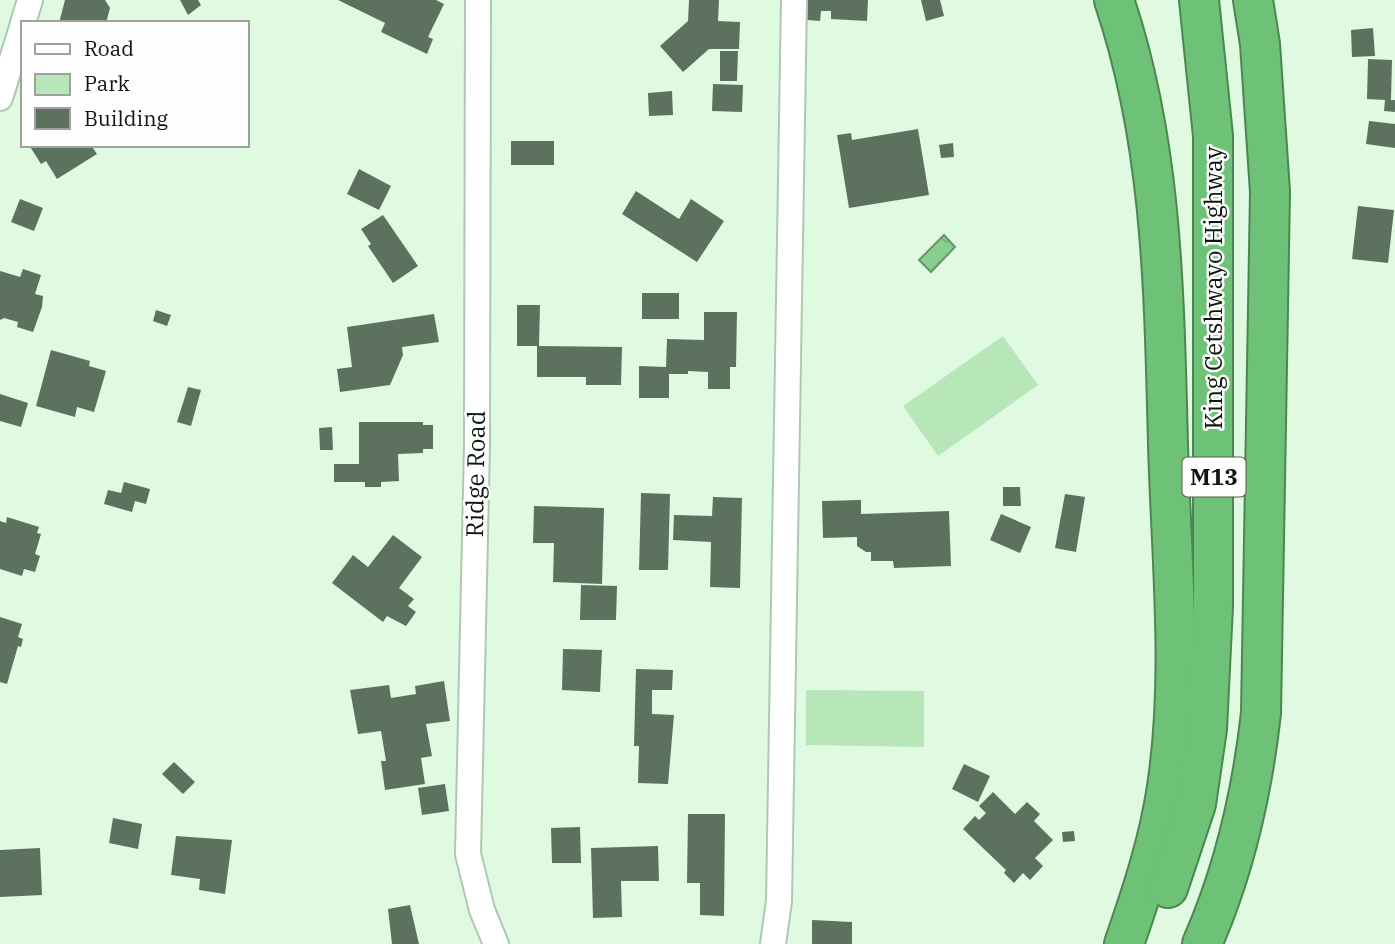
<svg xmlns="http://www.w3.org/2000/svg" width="1395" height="944" font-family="'IBM Plex Serif',serif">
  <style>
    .park { fill: #b7e6b9 }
    .water { fill: url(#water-ripples); stroke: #639868; stroke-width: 2 }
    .building { fill: #5d725e }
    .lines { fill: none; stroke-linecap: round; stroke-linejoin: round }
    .minor-casing { stroke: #b0c8b1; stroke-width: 28 }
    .motorway-casing { stroke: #4c8652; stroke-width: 42 }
    .minor { stroke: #fff; stroke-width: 24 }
    .motorway { stroke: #6dc277; stroke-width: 38 }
    .labels { text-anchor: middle; stroke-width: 5; stroke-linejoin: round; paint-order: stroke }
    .shield { fill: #fefefe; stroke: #565c56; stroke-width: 2 }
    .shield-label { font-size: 23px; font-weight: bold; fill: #0e160e }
    .street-label { font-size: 24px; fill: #0e160e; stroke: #fefefe }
  </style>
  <defs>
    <pattern id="water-ripples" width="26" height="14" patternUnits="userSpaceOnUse" patternTransform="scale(1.75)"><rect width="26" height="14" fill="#88cf8e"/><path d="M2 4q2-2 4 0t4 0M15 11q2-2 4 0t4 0" fill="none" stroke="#74b179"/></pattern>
  </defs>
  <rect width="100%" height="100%" fill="#e0f9e1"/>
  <g class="park">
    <polygon points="1003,336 1038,385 938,456 903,406"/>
    <polygon points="806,690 924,691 924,747 806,745"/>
  </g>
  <polygon class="water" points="944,235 955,247 931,272 919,260"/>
  <g class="building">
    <polygon points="65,0 105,0 110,8 106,23 59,23"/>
    <polygon points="180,0 198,0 201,5 188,15"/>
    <polygon points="338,0 436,0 444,4 428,37 433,39 427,54 381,32 385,23"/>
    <polygon points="689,0 719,0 718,21 740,22 739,49 709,49 683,72 660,46 688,21"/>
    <polygon points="808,0 868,0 867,21 831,19 831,11 821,11 820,21 807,20"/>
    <polygon points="921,0 940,0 944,16 926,21"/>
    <polygon points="1373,28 1375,56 1352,57 1351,30"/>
    <polygon points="720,51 738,51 737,81 720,81"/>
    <polygon points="1368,59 1392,60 1391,100 1395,100 1395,112 1384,111 1385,100 1367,99"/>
    <polygon points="713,84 743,85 742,112 712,111"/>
    <polygon points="672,91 673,115 649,116 648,93"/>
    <polygon points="1369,121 1395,124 1395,148 1366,144"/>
    <polygon points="918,129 929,195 849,208 837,135 851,133 852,140"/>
    <rect x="511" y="141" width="43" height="24"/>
    <polygon points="953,143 954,157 941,158 939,145"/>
    <polygon points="29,145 91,145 97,154 57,179 46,161 41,164"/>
    <polygon points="359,169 391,186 379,210 347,194"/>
    <polygon points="636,191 679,219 691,199 724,221 697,262 622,214"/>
    <polygon points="20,199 43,208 34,231 11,222"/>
    <polygon points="1358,206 1394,210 1388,263 1352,259"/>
    <polygon points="383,215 418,266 393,283 368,246 371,244 361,229"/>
    <polygon points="23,269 41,275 35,294 43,296 42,307 33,332 17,327 18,322 4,318 0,320 0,271 20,277"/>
    <rect x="642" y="293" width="37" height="26"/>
    <polygon points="517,305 540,305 539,346 622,347 621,385 586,385 586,377 537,377 537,346 517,346"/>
    <polygon points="156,310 171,315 167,326 153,321"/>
    <polygon points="704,312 737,312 736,367 730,367 730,389 708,389 708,372 688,371 688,374 669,374 669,398 639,398 639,366 666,367 667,339 704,340"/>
    <polygon points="434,314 439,342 402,347 403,355 390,385 340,392 337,369 352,367 347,327"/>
    <polygon points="51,350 90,361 89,366 106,371 94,412 77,407 75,417 36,406"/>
    <polygon points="188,387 201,390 191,426 177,422"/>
    <polygon points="0,394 28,403 21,427 0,421"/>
    <polygon points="359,422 423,422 423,425 433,425 433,449 423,449 423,453 398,454 399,481 381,482 381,487 365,487 365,482 334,482 334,464 359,464"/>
    <polygon points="332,427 333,450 320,450 319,428"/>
    <polygon points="124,482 150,489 146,504 135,501 132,512 104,504 108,490 121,493"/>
    <polygon points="1003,487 1020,487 1021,506 1003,506"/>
    <polygon points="641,493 670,494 668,570 639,570"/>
    <polygon points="1065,494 1085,497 1076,552 1055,548"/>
    <polygon points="713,497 742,498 740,588 710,587 711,542 673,540 674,515 712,516"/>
    <polygon points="861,500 861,514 949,511 951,566 894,568 893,561 871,561 871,552 866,552 857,546 857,537 823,538 822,501"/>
    <polygon points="534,506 604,508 602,584 553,582 554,543 533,543"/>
    <polygon points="1001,514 1031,527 1020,553 990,540"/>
    <polygon points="7,517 39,527 37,533 41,534 35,554 40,556 35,572 24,569 22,576 0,569 0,521 6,523"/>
    <polygon points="393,535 422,557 399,588 414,599 408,606 416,612 406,626 387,616 383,622 332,583 353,555 368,567"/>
    <polygon points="581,585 617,586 616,620 580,620"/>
    <polygon points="0,617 22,624 18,637 23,639 21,647 18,646 7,684 0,682"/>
    <polygon points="563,649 602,650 600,692 562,690"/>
    <polygon points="636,669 673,670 672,690 652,690 652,714 674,715 668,784 638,783 639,746 634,746"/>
    <polygon points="444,681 450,721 426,724 432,756 421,758 425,784 385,790 381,761 386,761 381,731 358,734 350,690 389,685 391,698 416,694 415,686"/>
    <polygon points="174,762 195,782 183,794 162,774"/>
    <polygon points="964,764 990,776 978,802 952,789"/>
    <polygon points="445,784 449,811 422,815 418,788"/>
    <polygon points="993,792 1015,814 1027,802 1040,814 1034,821 1053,840 1035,858 1043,866 1030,880 1023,873 1014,883 1004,873 1006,870 963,829 975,816 979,820 986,813 979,806"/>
    <polygon points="688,814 725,814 724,916 700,915 700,883 687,883"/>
    <polygon points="113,818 142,824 138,849 109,843"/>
    <polygon points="580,827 581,863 552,863 551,828"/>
    <polygon points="1074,831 1075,841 1063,842 1062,832"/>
    <polygon points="176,836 232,840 225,894 199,890 200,879 171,875"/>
    <polygon points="658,846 659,881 621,881 622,917 593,918 591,848"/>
    <polygon points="40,848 42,895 0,897 0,850"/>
    <polygon points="410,905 419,944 392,944 388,909"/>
    <polygon points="812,920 852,922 852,944 812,944"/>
  </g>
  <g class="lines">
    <g class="minor-casing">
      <g id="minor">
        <polyline points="478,0 477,445 468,854 482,910 496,944"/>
        <polyline points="23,23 30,0"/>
        <polyline points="0,98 23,24"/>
        <polyline points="773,944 779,901 794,0"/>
      </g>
    </g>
    <g class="motorway-casing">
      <g id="motorway">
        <path d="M1114,0C1163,145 1164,293 1168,444C1171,557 1184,674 1167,787C1159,841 1142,892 1124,944"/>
        <polyline points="1168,888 1196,804 1207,729 1213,606 1213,136 1199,0"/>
        <path d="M1202,944C1235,869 1252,794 1261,713L1270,192L1260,44L1253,0"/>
      </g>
    </g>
    <use href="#minor" class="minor"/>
    <use href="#motorway" class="motorway"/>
  </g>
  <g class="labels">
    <rect class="shield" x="1182.5" y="457.5" width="63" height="39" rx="5"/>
    <g class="shield-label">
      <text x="1214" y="485">M13</text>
    </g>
    <g class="street-label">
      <text transform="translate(1214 288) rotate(-90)" y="8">King Cetshwayo Highway</text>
      <text transform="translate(476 474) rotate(-89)" y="8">Ridge Road</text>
    </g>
  </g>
  <rect x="21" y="21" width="228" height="126" fill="#fefefe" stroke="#9ea19e" stroke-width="2"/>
  <rect x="35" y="44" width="35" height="10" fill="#ffffff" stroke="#9ea19e" stroke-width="2"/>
  <text x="84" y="56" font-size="21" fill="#0e160e">Road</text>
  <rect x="35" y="74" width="35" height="21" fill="#b7e6b9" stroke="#9ea19e" stroke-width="2"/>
  <text x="84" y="91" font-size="21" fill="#0e160e">Park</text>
  <rect x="35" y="108" width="35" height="21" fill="#5d725e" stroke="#9ea19e" stroke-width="2"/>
  <text x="84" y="126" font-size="21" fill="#0e160e">Building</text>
</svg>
